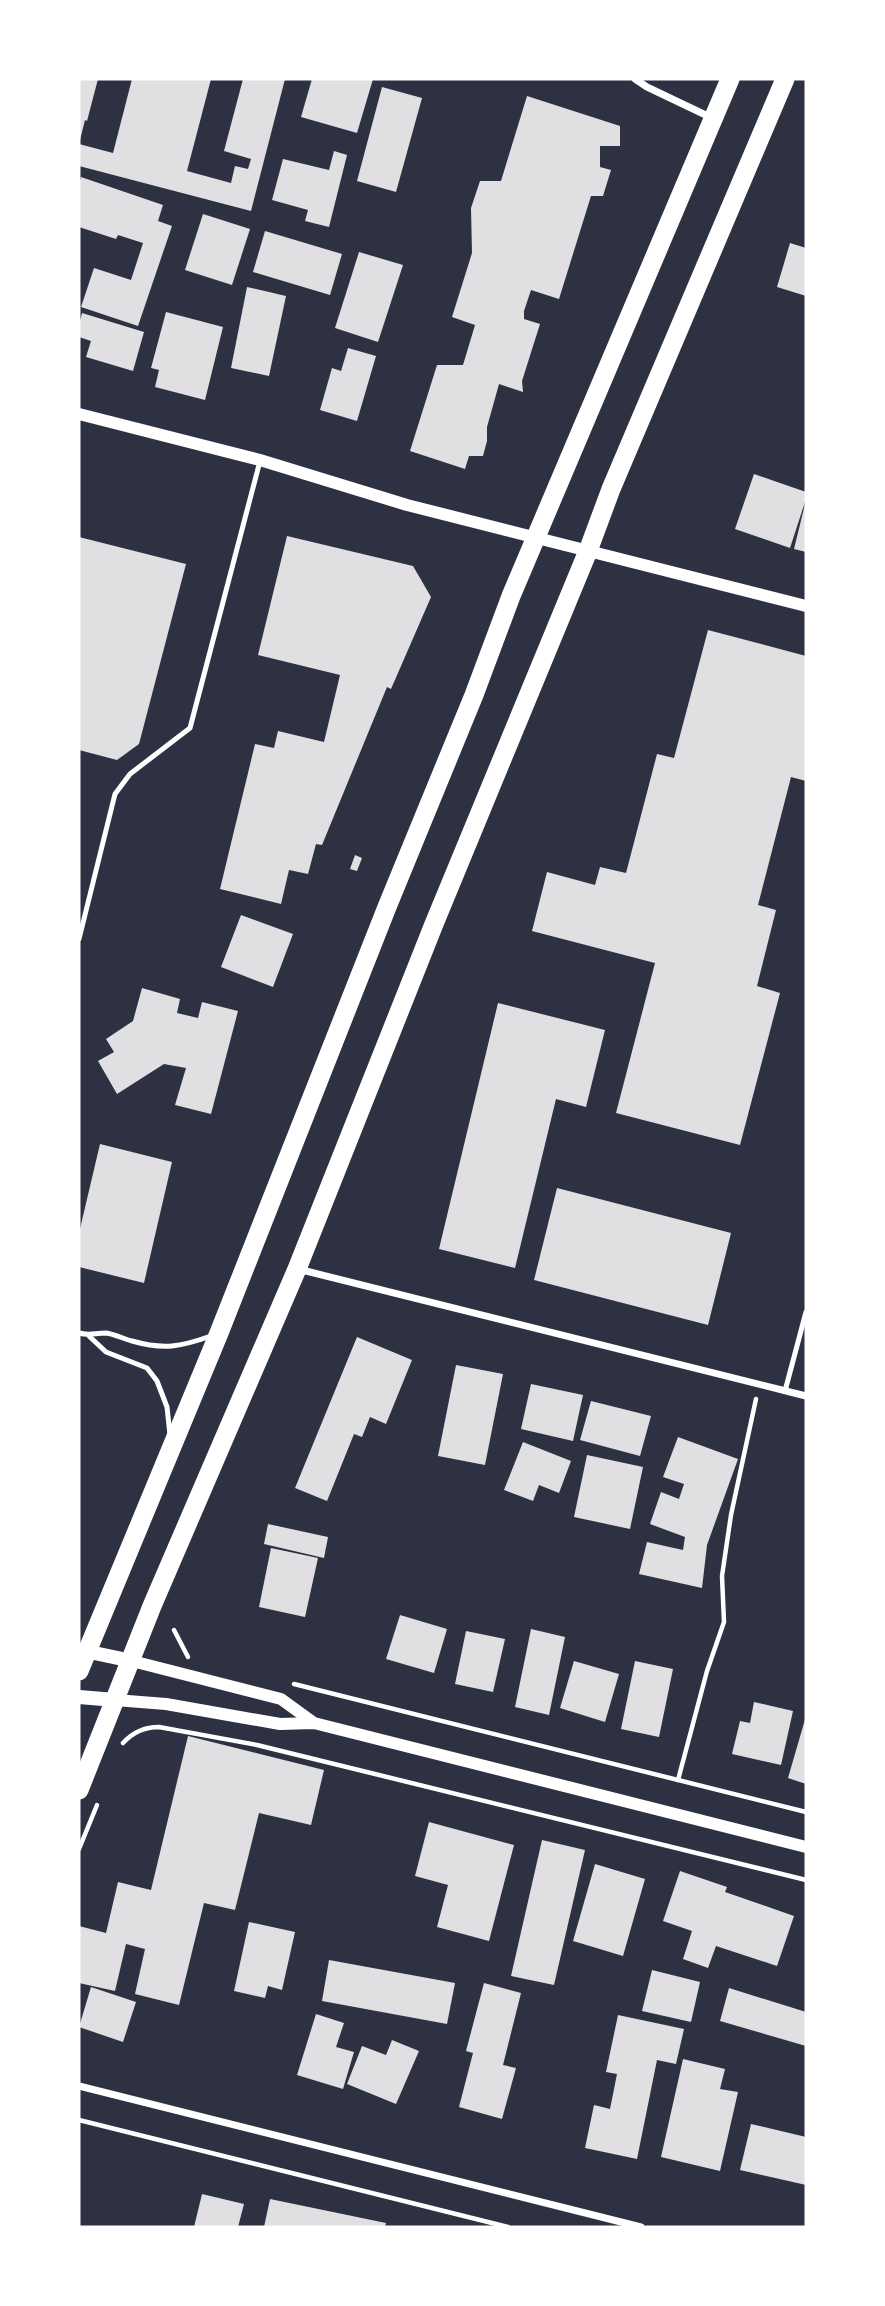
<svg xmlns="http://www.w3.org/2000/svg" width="885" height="2306" font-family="Commissioner,sans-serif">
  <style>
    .building { fill: #e0e0e3 }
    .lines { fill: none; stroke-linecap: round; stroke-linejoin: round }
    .path { stroke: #fff; stroke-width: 4.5 }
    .service { stroke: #fff; stroke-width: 5 }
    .minor { stroke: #fff; stroke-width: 7 }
    .tertiary { stroke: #fff; stroke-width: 12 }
    .secondary { stroke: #fff; stroke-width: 14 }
    .trunk { stroke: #fff; stroke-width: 19 }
  </style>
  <rect width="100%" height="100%" fill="#2d3142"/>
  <g class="building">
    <polygon points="79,79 98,79 87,121 85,120 80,140"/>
    <polygon points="132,79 211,79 187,171 231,183 235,166 248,169 251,159 224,151 243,79 285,79 251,211 79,166 79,144 113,153"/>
    <polygon points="312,79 373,79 357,133 301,117"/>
    <polygon points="382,87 422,98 396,192 357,181"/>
    <polygon points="527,96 620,126 620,146 600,146 600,167 611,170 603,196 591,196 559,299 531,290 524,311 524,319 540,324 522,381 523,392 499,384 487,427 487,441 483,456 469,456 465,469 410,451 437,365 463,365 475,325 452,317 472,253 471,208 480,181 501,181"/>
    <polygon points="334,151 347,155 329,227 305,221 308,210 272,200 283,159 329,170"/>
    <polygon points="81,177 163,205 158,221 172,226 138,326 81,307 94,268 131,280 143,243 118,235 116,239 79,227 79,184"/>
    <polygon points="203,214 250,229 232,285 185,270"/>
    <polygon points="265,231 342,254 330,295 253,272"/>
    <polygon points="790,243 806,248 806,296 777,287"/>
    <polygon points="359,252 403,265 378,342 335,328"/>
    <polygon points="247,287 286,296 269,376 231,368"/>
    <polygon points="166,312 223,327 205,400 155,387 159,370 151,368"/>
    <polygon points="82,313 144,332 133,371 86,357 91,341 79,337 79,325"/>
    <polygon points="348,348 376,356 357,421 320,410 332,368 341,371"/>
    <polygon points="754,474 806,492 806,499 790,548 735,529"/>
    <polygon points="805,504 806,504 806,552 794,549"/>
    <polygon points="287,536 413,566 431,597 391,689 387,687 322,845 316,844 308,874 289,870 281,904 220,889 255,744 274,748 278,731 324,742 340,675 258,655"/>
    <polygon points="79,537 186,564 139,744 117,760 79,750"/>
    <polygon points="708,630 806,656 806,781 791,777 758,905 776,910 757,986 780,993 740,1145 616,1113 655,963 532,931 547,872 595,885 600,867 626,873 657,754 674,758"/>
    <polygon points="355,855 362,858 357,871 350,869"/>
    <polygon points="241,915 293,934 273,987 221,967"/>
    <polygon points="142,988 180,999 177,1013 198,1018 202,1002 238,1011 211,1114 175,1105 186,1068 164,1064 117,1094 98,1061 114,1052 106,1039 133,1021"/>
    <polygon points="498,1003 605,1030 586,1107 556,1099 515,1268 439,1249"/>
    <polygon points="100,1144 172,1162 144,1283 79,1267 79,1233"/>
    <polygon points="557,1188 731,1233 708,1325 534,1280"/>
    <polygon points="357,1337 412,1360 386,1424 370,1417 362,1437 354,1434 327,1501 295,1488"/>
    <polygon points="456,1365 503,1374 485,1465 438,1456"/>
    <polygon points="531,1384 583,1395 573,1441 521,1429"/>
    <polygon points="591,1401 651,1416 640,1456 580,1440"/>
    <polygon points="678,1437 738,1459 707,1545 702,1588 639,1574 647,1542 683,1550 685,1537 650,1524 661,1492 679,1499 684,1484 663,1477"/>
    <polygon points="523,1442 571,1461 559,1493 539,1485 533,1501 504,1490"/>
    <polygon points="587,1455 643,1467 630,1529 574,1517"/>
    <polygon points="268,1524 328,1537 324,1558 264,1544"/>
    <polygon points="271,1548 318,1558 305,1617 259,1607"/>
    <polygon points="400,1615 447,1629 434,1673 386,1659"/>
    <polygon points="531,1629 565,1637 549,1715 515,1707"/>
    <polygon points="466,1631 505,1639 493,1692 455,1684"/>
    <polygon points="574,1661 619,1674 605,1722 560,1708"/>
    <polygon points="635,1661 673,1669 659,1737 621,1729"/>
    <polygon points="754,1702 793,1711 781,1765 732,1754 740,1721 750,1723"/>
    <polygon points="806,1716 806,1784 788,1778"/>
    <polygon points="188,1736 324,1770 311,1825 259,1813 235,1910 204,1903 179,2005 135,1994 145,1949 126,1944 115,1991 79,1983 79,1926 106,1933 118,1882 151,1890"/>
    <polygon points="429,1822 514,1845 489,1941 437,1927 448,1885 415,1876"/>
    <polygon points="542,1840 585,1850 554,1985 511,1976"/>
    <polygon points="595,1864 645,1879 623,1956 573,1941"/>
    <polygon points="680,1871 727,1887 725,1892 794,1916 777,1966 716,1946 708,1968 683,1959 692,1931 663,1921"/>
    <polygon points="249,1922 295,1932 282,1990 268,1986 265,1998 234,1991"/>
    <polygon points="329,1960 455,1983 447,2024 322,2001"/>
    <polygon points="652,1970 700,1982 691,2022 642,2011"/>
    <polygon points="484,1983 521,1993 503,2065 516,2068 502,2119 459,2107 473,2053 466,2051"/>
    <polygon points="91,1987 136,2002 123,2042 79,2027"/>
    <polygon points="729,1988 806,2012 806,2046 720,2021"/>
    <polygon points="316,2014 344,2023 336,2047 354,2052 343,2089 297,2075"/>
    <polygon points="618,2015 684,2029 676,2064 657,2060 637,2159 585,2148 594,2105 610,2109 617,2074 606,2072"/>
    <polygon points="392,2040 419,2051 396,2104 347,2084 362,2046 386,2055"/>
    <polygon points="683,2059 725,2069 720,2089 738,2092 720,2171 661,2157"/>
    <polygon points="751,2124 806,2137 806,2185 740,2170"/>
    <polygon points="202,2194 244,2204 238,2227 194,2227"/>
    <polygon points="270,2199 386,2223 385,2227 264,2227"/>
  </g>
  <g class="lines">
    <g class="path">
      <polyline points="174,1630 188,1657"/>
      <polyline points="294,1684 806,1812"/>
      <path d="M123,1743C133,1732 144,1727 159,1727L257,1745L806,1880"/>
      <polyline points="678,1780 707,1671 724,1622 722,1576 731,1515 756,1399"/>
      <polyline points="79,1849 97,1805"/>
      <polyline points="79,2120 508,2227"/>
    </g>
    <g class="service">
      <polyline points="79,939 115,794 130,774 190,728 260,461"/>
      <path d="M79,1333C89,1336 95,1333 106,1333C114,1334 124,1339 132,1341C164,1350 180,1347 211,1336"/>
      <polyline points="89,1336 106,1352 147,1368 157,1381 167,1407 170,1435"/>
      <polyline points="785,1391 806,1312"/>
    </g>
    <g class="minor">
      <polyline points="635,79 647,87 712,118"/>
      <polyline points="298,1269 806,1396"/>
      <polyline points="79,2086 641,2227"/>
    </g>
    <g class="tertiary">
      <polyline points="79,414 260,460 407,505 806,606"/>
      <polyline points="132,1661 281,1699 314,1723"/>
      <polyline points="115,1700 166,1704 280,1724 314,1723 806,1847"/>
    </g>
    <g class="secondary">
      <polyline points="80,1650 132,1661"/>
      <polyline points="79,1697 115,1700"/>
    </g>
    <g class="trunk">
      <polyline points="79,1671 219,1333 387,907 474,695 511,596 730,79"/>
      <polyline points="79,1790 152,1606 297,1269 434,924 588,551 611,489 785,79"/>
    </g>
  </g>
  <rect width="885" height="2306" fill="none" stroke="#ffffff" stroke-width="161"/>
</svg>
